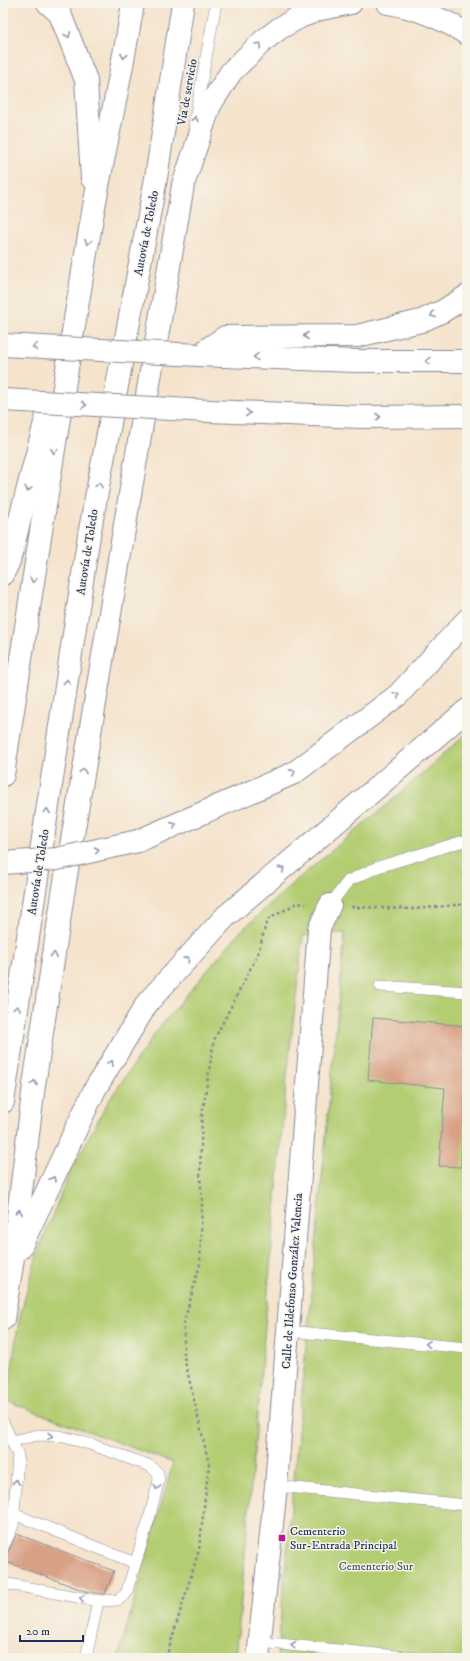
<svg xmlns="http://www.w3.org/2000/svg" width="470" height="1661" font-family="'IM FELL DW Pica',serif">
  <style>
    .green { fill: #b3cd72; stroke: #677e68 }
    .building { fill: #d8a084 }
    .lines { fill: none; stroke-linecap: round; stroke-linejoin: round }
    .lane-casing { stroke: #888995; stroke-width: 12 }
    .street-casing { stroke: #888995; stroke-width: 24 }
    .highway-casing { stroke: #888995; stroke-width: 24 }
    .path { stroke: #888995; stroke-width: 2.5; stroke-dasharray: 3 3; stroke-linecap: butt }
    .lane { stroke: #fff; stroke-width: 11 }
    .street { stroke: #fff; stroke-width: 22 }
    .highway { stroke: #fff; stroke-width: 22 }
    .highway-bridge-casing { stroke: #888995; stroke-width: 24; stroke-linecap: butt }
    .highway-bridge { stroke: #fff; stroke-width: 22 }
    .oneway { stroke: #8d97ae }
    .poi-dot { fill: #b5179e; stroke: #f7f3e8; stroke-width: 1.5 }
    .labels { text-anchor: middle; stroke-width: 3; stroke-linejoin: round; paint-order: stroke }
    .street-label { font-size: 12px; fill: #1b2f5e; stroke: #f7f3e8 }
    .poi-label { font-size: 12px; fill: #1b2f5e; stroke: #f7f3e8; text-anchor: start }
    .park-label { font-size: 12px; fill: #415663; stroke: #f7f3e8 }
  </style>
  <rect width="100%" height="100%" fill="#f7f3e8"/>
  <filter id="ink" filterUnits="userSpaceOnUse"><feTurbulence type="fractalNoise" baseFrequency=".025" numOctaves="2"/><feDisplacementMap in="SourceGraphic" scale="8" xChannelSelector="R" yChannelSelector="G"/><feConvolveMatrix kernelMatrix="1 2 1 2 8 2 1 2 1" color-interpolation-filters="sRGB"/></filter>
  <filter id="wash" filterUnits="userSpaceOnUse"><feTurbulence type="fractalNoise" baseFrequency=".012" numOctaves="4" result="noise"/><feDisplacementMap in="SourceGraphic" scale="16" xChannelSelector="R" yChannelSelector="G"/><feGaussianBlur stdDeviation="0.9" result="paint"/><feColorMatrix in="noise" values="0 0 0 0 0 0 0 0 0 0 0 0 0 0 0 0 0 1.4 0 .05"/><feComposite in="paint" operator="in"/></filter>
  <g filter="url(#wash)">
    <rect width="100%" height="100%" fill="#f5e3cc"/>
    <polygon class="green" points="467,733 467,1658 277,1658 345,933 303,936 286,1085 236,1658 118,1658 173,1463 7,1401 19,1319 38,1251 70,1172 109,1100 158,1029 238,934 294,882 389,803"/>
    <g id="blocks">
      <g class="building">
        <polygon points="373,1018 467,1026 467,1090 466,1090 461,1167 439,1166 445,1088 368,1080"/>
        <polygon points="17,1534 114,1571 105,1594 85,1591 4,1561"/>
      </g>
    </g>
  </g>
  <g filter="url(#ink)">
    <use href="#blocks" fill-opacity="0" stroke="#888995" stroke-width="1"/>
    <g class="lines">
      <g class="lane-casing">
        <g id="lane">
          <polyline points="194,124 216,3"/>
          <polyline points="330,905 348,881 378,867 467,840"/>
          <polyline points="380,986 467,992"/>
          <polyline points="288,1331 467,1348"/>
          <polyline points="3,1422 18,1455 13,1526 3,1547"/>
          <polyline points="276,1486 467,1505"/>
          <polyline points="14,1514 135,1563"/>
          <polyline points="3,1583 98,1601 118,1600 126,1594 149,1519 159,1480 158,1473 150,1466 93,1445 60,1436 38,1435 12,1441"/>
          <polyline points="260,1642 416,1658"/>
          <polyline points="86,1658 98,1601"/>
        </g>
      </g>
      <g class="street-casing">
        <polyline id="street" points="258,1658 276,1486 319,929 330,905"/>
      </g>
      <g class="highway-casing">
        <g id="highway">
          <polyline points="48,3 60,14 86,80 92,178"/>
          <path d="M388,3C418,8 442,18 467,34"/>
          <polyline points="199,355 225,337 357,336 421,321 443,311 467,296"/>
          <polyline points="199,355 355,361 467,361"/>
          <polyline points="209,411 362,417 467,416"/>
          <polyline points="3,574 9,561 47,415"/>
          <path d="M3,775C32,587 61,399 93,212C106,142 122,73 133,3"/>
          <polyline points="138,841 294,773 398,695 467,620"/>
          <polyline points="3,1102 89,535 156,178 183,3"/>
          <polyline points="20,1248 95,1089 148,1002 226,916 318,838 467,710"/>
          <polyline points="3,1319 12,1265 34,1085 63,894 127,512 183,185 210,105 231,72 263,41 280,28 300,17 321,9 351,3"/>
        </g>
      </g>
      <g class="path">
        <polyline points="351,907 414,909 467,904"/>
        <polyline points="166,1658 199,1550 209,1464 184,1357 184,1322 200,1264 202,1201 200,1173 202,1115 214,1040 258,954 267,920 297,903 306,904"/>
      </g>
      <use href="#lane" class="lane"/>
      <use href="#street" class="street"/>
      <use href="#highway" class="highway"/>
      <g class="highway-bridge-casing">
        <g id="highway-bridge">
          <polyline points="3,345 199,355"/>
          <polyline points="3,400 209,411"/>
          <polyline points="3,863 57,859 138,841"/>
        </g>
      </g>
      <use href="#highway-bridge" class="highway-bridge"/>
    </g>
    <defs><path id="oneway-chevron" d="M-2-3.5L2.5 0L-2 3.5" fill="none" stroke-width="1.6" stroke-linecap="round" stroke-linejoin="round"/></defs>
    <g class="oneway">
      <use href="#oneway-chevron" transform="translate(68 35) rotate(68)"/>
      <use href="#oneway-chevron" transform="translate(259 45) rotate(-44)"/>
      <use href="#oneway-chevron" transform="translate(124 56) rotate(100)"/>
      <use href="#oneway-chevron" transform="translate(195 119) rotate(-80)"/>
      <use href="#oneway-chevron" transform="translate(88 242) rotate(100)"/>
      <use href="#oneway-chevron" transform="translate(433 315) rotate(157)"/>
      <use href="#oneway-chevron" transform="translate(306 336) rotate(180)"/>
      <use href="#oneway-chevron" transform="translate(35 347) rotate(-177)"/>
      <use href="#oneway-chevron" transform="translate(256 357) rotate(-178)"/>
      <use href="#oneway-chevron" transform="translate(428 361) rotate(-180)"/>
      <use href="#oneway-chevron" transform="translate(84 405) rotate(3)"/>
      <use href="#oneway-chevron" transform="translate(248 413) rotate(2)"/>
      <use href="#oneway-chevron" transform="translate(378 417)"/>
      <use href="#oneway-chevron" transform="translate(54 451) rotate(99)"/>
      <use href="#oneway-chevron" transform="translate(99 485) rotate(-79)"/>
      <use href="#oneway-chevron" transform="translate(28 489) rotate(104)"/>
      <use href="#oneway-chevron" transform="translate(33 580) rotate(99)"/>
      <use href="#oneway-chevron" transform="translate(67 682) rotate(-81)"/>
      <use href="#oneway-chevron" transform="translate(397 695) rotate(-41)"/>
      <use href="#oneway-chevron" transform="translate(83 771) rotate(-81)"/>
      <use href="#oneway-chevron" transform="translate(293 772) rotate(-29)"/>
      <use href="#oneway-chevron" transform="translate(47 811) rotate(-81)"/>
      <use href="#oneway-chevron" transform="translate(174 825) rotate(-24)"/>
      <use href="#oneway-chevron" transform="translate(97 850) rotate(-12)"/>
      <use href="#oneway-chevron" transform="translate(282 869) rotate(-40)"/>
      <use href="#oneway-chevron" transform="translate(54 955) rotate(-81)"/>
      <use href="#oneway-chevron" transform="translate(187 959) rotate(-48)"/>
      <use href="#oneway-chevron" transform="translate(17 1008) rotate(-81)"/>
      <use href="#oneway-chevron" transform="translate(111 1063) rotate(-59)"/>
      <use href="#oneway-chevron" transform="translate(34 1083) rotate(-82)"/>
      <use href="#oneway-chevron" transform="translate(53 1179) rotate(-65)"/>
      <use href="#oneway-chevron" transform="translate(19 1212) rotate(-83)"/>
      <use href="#oneway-chevron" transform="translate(428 1344) rotate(-175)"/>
      <use href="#oneway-chevron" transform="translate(50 1436) rotate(2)"/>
      <use href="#oneway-chevron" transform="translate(16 1482) rotate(-86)"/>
      <use href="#oneway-chevron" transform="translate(157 1487) rotate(104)"/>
      <use href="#oneway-chevron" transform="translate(82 1598) rotate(-169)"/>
      <use href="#oneway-chevron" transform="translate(293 1645) rotate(-174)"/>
    </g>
  </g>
  <rect class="poi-dot" x="278" y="1534" width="8" height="8" rx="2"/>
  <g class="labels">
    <g class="street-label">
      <text transform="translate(187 92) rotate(-80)" y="4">Vía de servicio</text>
      <text transform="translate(146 233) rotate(-79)" y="4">Autovía de Toledo</text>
      <text transform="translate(87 552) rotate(-81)" y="4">Autovía de Toledo</text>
      <text transform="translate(38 872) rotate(-81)" y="4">Autovía de Toledo</text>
      <text transform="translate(292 1281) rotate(-86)" y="4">Calle de Ildefonso González Valencia</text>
    </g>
    <g class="poi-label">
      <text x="290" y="1535">Cementerio<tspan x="290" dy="14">Sur-Entrada Principal</tspan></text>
    </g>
    <g class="park-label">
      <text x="376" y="1570">Cementerio Sur</text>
    </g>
  </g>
  <rect width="470" height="1661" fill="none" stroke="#f7f3e8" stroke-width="16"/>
  <path d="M20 1635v6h63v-6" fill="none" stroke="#1b2f5e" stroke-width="2"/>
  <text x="26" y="1635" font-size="12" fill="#1b2f5e" stroke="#f7f3e8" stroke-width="3" paint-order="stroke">20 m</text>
</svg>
